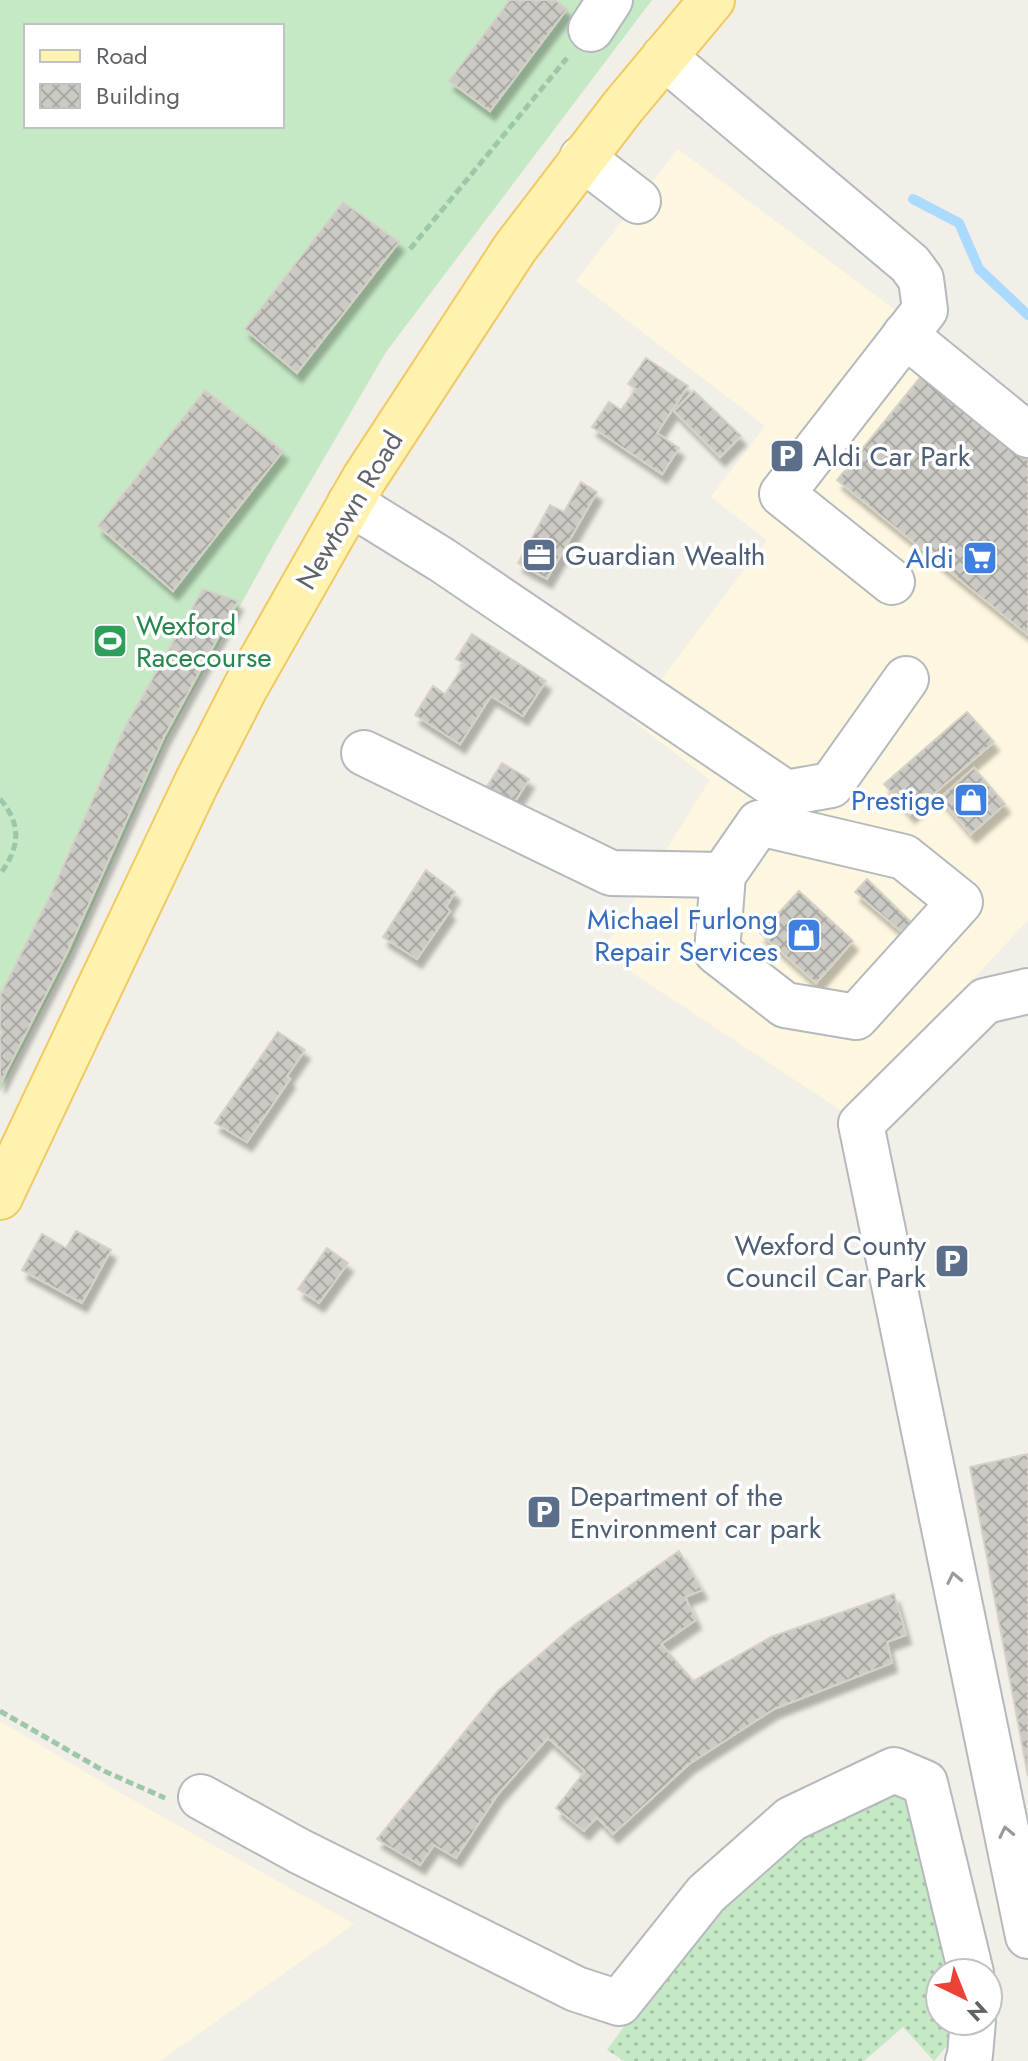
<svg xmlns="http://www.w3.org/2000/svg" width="1028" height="2061" font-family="Jost,sans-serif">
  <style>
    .commercial { fill: #fef7e0 }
    .grass { fill: url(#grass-dots) }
    .garden { fill: #c5e8c5; fill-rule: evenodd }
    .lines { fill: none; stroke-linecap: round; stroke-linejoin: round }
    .stream { stroke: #aadaff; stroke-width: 10 }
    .building { fill: url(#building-cross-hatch); stroke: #d6d1c6; stroke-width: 2; filter: url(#shadow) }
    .minor-casing { stroke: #b5b8bc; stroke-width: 48 }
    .major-casing { stroke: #f2c960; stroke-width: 48 }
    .path { stroke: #9cc7a9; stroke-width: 5; stroke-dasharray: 8 4; stroke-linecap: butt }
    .minor { stroke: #fff; stroke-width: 44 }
    .major { stroke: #fff2af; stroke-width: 44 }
    .oneway { stroke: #979a9d }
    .labels { text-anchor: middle; stroke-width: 7; stroke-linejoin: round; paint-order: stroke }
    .service-label { font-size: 28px; fill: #4e5e75; stroke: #fff; text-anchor: start }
    .street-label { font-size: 28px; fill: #5f6368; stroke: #fff }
    .shop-label { font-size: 28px; fill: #366cbe; stroke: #fff; text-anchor: end }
    .leisure-label { font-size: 28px; fill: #27864d; stroke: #fff; text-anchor: start }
  </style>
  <defs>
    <pattern id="grass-dots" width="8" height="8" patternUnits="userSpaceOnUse" patternTransform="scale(2)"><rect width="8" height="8" fill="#c5e8c5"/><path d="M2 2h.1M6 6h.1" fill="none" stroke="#a3c0a4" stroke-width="1.8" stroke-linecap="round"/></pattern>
    <pattern id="building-cross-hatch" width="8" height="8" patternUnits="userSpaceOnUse" patternTransform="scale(2)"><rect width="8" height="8" fill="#cccac5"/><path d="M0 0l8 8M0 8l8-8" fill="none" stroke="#a9a8a4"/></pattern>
    <filter id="shadow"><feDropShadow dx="5" dy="9" stdDeviation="2" flood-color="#0004"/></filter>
  </defs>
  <rect width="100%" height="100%" fill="#f1efe8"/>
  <g class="commercial">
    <polygon points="678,149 886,303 1028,416 1028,920 847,1114 637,976 604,948 710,780 631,719 767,540 711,497 765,426 576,281"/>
    <polygon points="0,1721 129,1798 354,1924 160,2061 0,2061"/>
  </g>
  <polygon class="grass" points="903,1789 920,1809 956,1973 940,1973 940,2021 955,2021 953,2039 934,2061 903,2027 864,2061 624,2061 607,2050 709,1908 797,1834"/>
  <path class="garden" d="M0,0H652L386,352L274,544L167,739L73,950L0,1092ZM26,26H282V126H26Z"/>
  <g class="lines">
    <polyline class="stream" points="913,199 959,223 979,269 1028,315"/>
  </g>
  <g class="building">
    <polygon points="510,0 555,0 567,9 490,111 449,81"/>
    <polygon points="343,202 399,242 297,373 245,329"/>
    <polygon points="646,358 688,386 657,433 679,448 662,474 592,427 609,402 621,410 636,389 628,384"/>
    <polygon points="923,374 1028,460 1028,635 837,480"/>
    <polygon points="205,390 283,451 173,591 98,526"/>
    <polygon points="694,391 741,436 720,457 674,411"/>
    <polygon points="581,482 597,492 547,579 518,563 550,505 564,512"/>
    <polygon points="203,589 238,601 164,737 67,953 0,1084 0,1038 3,1032 0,1030 0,996 51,894 124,729"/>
    <polygon points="472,634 546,681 523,716 491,696 460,744 415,715 433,686 445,694 465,664 456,659"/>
    <polygon points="967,712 994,742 910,814 884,784"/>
    <polygon points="502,763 529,779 511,808 484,791"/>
    <polygon points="974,768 1005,804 971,834 940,798"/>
    <polygon points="426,870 455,892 446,907 450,911 417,959 383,937"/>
    <polygon points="867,879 912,923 902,932 855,892"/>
    <polygon points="799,891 853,941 816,983 760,933"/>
    <polygon points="278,1032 305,1050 287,1076 290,1079 247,1142 215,1123"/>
    <polygon points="76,1231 111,1250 82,1303 22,1270 42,1234 66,1248"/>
    <polygon points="327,1248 348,1263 319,1303 298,1289"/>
    <polygon points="1028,1454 1028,1776 970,1467"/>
    <polygon points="679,1551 702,1590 685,1597 696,1620 661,1644 693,1681 771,1637 894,1594 906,1635 887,1642 892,1663 774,1709 689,1764 613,1834 597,1817 584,1831 556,1808 585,1771 548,1738 498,1794 456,1858 434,1845 420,1865 377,1839 498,1691 574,1625"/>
  </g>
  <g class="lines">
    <g class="minor-casing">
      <g id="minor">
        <polyline points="591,29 610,0"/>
        <polyline points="664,57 910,264 921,279 925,310 782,494 892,582"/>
        <polyline points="582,158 638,201"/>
        <polyline points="905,335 1028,435"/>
        <polyline points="350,503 442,560 786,793 831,785 906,679"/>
        <polyline points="364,753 611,873 723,875"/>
        <polygon points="759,823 904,857 960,902 856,1017 785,1005 717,952 723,875"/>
        <polyline points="1028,991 985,1001 861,1124 1028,1936"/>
        <polyline points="201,1797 299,1851 576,1989 619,2003 706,1894 791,1819 894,1770 925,1783 971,1973"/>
        <polyline points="968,2061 970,2055 973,2021"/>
      </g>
    </g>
    <g class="major-casing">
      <polyline id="major" points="0,1197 196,784 244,690 364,479 515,248 622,108 712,0"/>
    </g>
    <g class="path">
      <polyline points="410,249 567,58"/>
      <path d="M0,799C22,824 20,848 0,874"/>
      <polyline points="0,1711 104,1771 165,1798"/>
    </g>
    <use href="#minor" class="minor"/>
    <use href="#major" class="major"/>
  </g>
  <defs><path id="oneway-chevron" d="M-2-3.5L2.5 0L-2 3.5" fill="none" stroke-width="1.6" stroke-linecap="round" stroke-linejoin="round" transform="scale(2)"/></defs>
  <g class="oneway">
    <use href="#oneway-chevron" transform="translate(954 1578) rotate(-102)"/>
    <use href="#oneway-chevron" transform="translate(1006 1832) rotate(-102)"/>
  </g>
  <defs>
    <g id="parking-square" transform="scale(1.8)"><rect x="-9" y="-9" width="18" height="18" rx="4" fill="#5c6f8a" stroke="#fff"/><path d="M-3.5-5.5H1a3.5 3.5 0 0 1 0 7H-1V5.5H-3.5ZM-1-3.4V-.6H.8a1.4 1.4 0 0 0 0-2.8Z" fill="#fff"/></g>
    <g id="office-square" transform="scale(1.8)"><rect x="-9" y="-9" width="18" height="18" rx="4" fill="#5c6f8a" stroke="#fff"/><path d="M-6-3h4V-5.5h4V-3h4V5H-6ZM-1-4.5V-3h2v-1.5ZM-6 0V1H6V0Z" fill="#fff"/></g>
    <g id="supermarket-square" transform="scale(1.8)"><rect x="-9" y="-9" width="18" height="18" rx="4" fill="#3f7fe0" stroke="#fff"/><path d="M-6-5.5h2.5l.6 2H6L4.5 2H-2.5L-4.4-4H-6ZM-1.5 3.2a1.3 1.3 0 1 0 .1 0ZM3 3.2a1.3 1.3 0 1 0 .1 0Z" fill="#fff"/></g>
    <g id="stadium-square" transform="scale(1.8)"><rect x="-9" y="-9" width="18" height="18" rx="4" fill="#2e9e5b" stroke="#fff"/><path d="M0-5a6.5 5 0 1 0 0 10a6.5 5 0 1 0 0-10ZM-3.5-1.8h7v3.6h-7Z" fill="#fff"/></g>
    <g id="shop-square" transform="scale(1.8)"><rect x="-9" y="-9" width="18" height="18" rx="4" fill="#3f7fe0" stroke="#fff"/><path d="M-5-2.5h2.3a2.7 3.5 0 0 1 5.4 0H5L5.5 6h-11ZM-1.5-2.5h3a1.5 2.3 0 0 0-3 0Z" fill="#fff"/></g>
  </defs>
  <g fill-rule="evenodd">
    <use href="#parking-square" x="787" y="456"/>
    <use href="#office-square" x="539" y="555"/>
    <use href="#supermarket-square" x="980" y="558"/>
    <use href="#stadium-square" x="110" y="641"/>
    <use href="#shop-square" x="971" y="800"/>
    <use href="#shop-square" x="804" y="935"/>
    <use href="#parking-square" x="952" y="1261"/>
    <use href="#parking-square" x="544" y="1512"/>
  </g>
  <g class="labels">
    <g class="service-label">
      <text x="813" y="466">Aldi Car Park</text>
      <text x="565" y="565">Guardian Wealth</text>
      <text x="926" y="1255" text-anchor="end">Wexford County<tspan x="926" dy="32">Council Car Park</tspan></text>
      <text x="570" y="1506">Department of the<tspan x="570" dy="32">Environment car park</tspan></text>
    </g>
    <g class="street-label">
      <text transform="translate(349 510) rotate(-59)" y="10">Newtown Road</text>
    </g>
    <g class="shop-label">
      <text x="954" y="568">Aldi</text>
      <text x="945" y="810">Prestige</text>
      <text x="778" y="929">Michael Furlong<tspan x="778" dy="32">Repair Services</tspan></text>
    </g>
    <g class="leisure-label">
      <text x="136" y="635">Wexford<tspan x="136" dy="32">Racecourse</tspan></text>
    </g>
  </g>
  <rect x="24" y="24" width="260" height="104" fill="#ffffff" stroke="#bfc1c3" stroke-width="2"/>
  <rect x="40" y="50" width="40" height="12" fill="#fff2af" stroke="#bfc1c3" stroke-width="2"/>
  <text x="96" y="64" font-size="24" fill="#5f6368">Road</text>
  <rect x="40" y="84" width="40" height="24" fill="url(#building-cross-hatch)" stroke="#bfc1c3" stroke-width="2"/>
  <text x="96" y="104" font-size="24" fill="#5f6368">Building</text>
  <g transform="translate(964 1997) rotate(137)"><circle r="38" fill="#ffffff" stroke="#bfc1c3" stroke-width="2"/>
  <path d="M0-6L14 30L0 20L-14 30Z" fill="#ea4335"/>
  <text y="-12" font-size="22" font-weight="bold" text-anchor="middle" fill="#5f6368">N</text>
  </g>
</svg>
